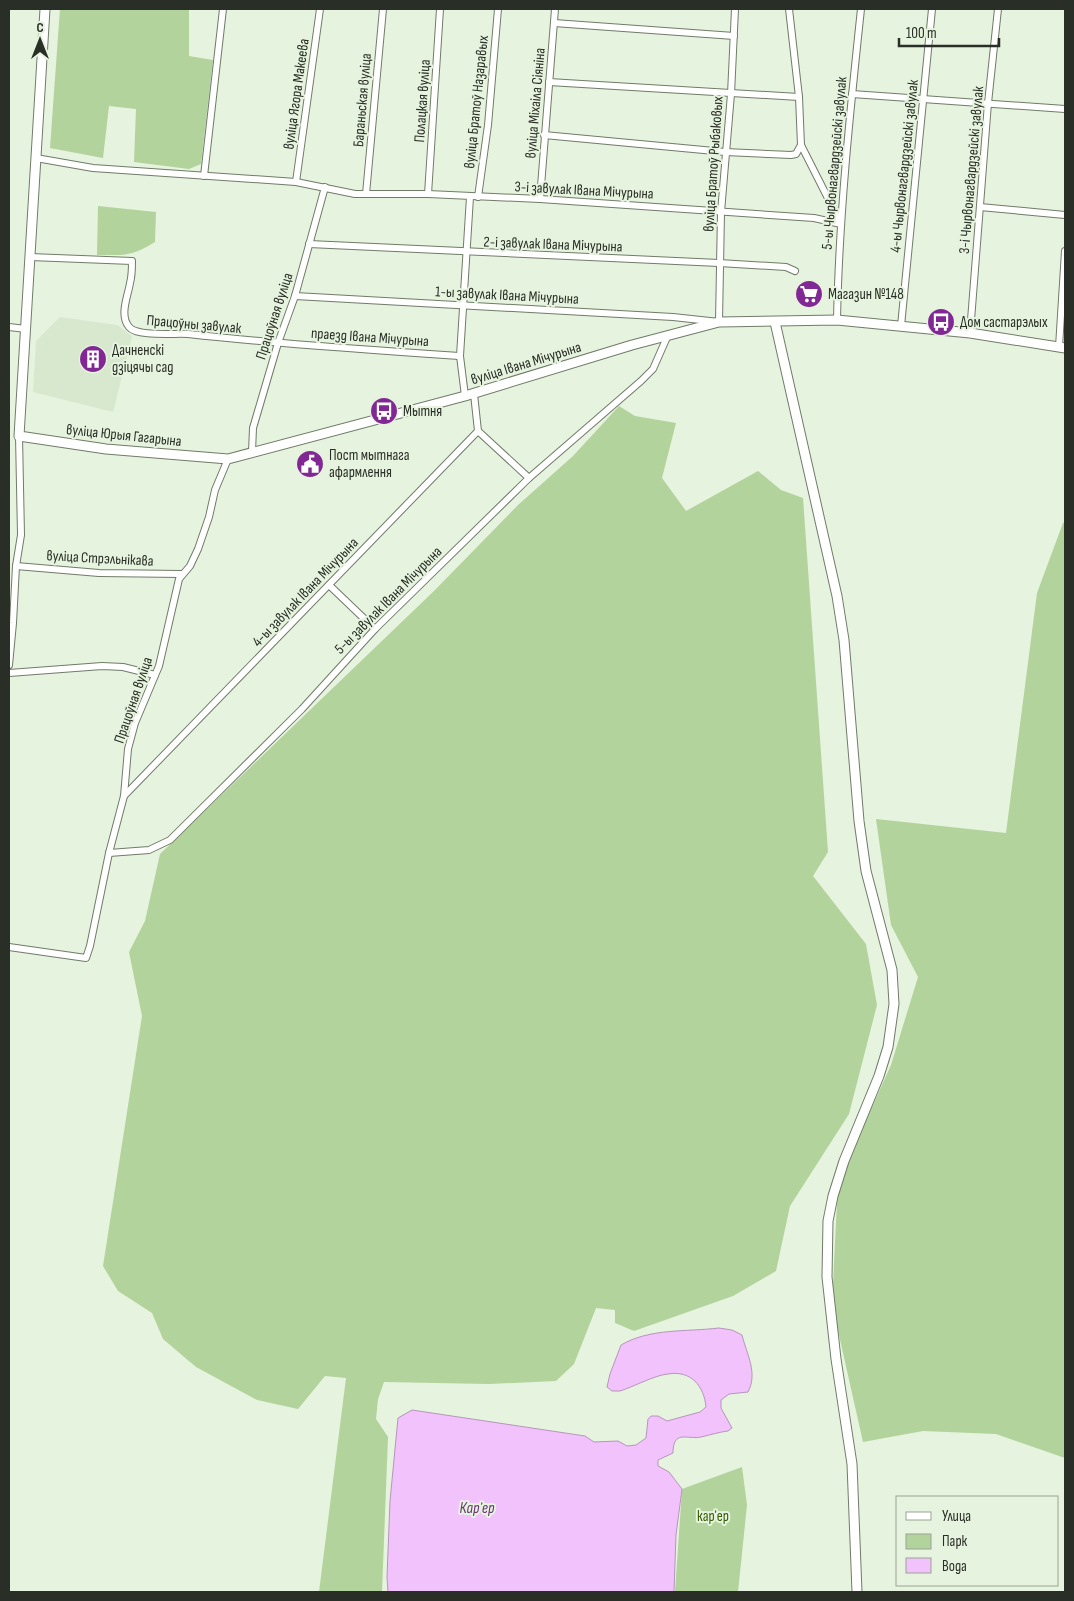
<svg xmlns="http://www.w3.org/2000/svg" width="1074" height="1601" font-family="'Sofia Sans Condensed',sans-serif">
  <style>
    .built { fill: #d8e8ce }
    .green { fill: #b2d39c }
    .water { fill: #f2c2fc; stroke: #b696bc }
    .lines { fill: none; stroke-linecap: round; stroke-linejoin: round }
    .street-casing { stroke: #707b69; stroke-width: 8 }
    .secondary-casing { stroke: #707b69; stroke-width: 11 }
    .street { stroke: #fff; stroke-width: 6 }
    .secondary { stroke: #fff; stroke-width: 9 }
    .labels { text-anchor: middle; stroke-width: 4; stroke-linejoin: round; paint-order: stroke }
    .street-label { font-size: 15px; fill: #292e26; stroke: #e6f3de }
    .poi-label { font-size: 15px; fill: #292e26; stroke: #e6f3de; text-anchor: start }
    .park-label { font-size: 15px; fill: #345e00; stroke: #e6f3de }
    .water-label { font-size: 16px; font-style: italic; fill: #6b3377; stroke: #e6f3de }
  </style>
  <rect width="100%" height="100%" fill="#e6f3de"/>
  <polygon class="built" points="60,317 117,325 132,336 113,412 33,392 36,341"/>
  <g class="green">
    <polygon points="60,9 189,9 189,56 213,60 201,164 189,169 134,162 136,109 109,106 103,158 50,148"/>
    <path d="M98,206L156,212L155,242C131,257 124,255 97,255Z"/>
    <polygon points="619,406 635,416 676,423 662,478 686,511 758,471 781,490 803,498 828,852 813,876 866,944 877,1005 849,1114 790,1206 776,1271 733,1296 634,1331 615,1323 615,1310 596,1308 574,1364 556,1381 489,1384 384,1382 378,1399 376,1419 388,1437 382,1592 319,1592 346,1378 325,1376 298,1409 257,1400 196,1367 163,1339 152,1313 118,1291 103,1266 142,1016 129,952 145,921 160,854 434,591 518,505 573,456"/>
    <polygon points="1065,522 1065,1458 996,1434 923,1431 863,1442 832,1304 838,1182 891,1065 918,977 891,925 876,819 1006,833 1037,593 1063,523"/>
    <polygon points="742,1467 747,1505 738,1592 675,1592 682,1489"/>
  </g>
  <path class="water" d="M719,1328L732,1330L742,1335C747,1355 758,1373 748,1392L729,1394L721,1400V1408L732,1428L728,1431C719,1432 710,1435 701,1437C688,1440 673,1429 673,1453L658,1460V1466L669,1472L682,1489L676,1535L674,1592H388L387,1577L390,1501L398,1418L412,1410L585,1436L594,1442L618,1441L627,1446L636,1445L646,1438L648,1419L651,1416H658L667,1421L700,1412L706,1407C704,1386 691,1370 668,1374C655,1375 633,1387 620,1391H612L607,1387L610,1374L621,1345C650,1328 686,1332 719,1328Z"/>
  <g class="lines">
    <g class="street-casing">
      <g id="street">
        <polyline points="789,9 799,97 801,145 841,224"/>
        <polyline points="554,23 734,36"/>
        <polyline points="549,82 799,97"/>
        <polyline points="852,94 1065,109"/>
        <polyline points="544,135 725,152 791,155 796,154 801,145"/>
        <polyline points="36,158 93,168 296,182 355,194 428,194 540,199 814,218 841,224"/>
        <polyline points="204,176 223,9"/>
        <polyline points="296,182 320,9"/>
        <polyline points="366,194 383,9"/>
        <polyline points="428,194 440,9"/>
        <polyline points="478,197 488,125 498,9"/>
        <polyline points="540,199 555,9"/>
        <polyline points="980,207 1065,215"/>
        <polyline points="309,244 719,263 786,267 795,271"/>
        <path d="M30,257L132,261C132,268 132,276 130,283C128,296 119,315 129,327C137,337 175,333 188,334C279,344 370,350 460,356"/>
        <polyline points="295,296 673,317 719,322 721,212 731,94 735,9"/>
        <path d="M837,320C839,216 850,112 861,9"/>
        <polyline points="901,326 932,9"/>
        <polyline points="9,327 26,329"/>
        <polyline points="970,333 988,103 998,9"/>
        <polyline points="1059,347 1065,251"/>
        <polyline points="465,396 460,356 470,197"/>
        <polyline points="478,431 529,478"/>
        <polyline points="252,452 253,428 278,343 295,296 325,187"/>
        <polyline points="16,566 99,573 182,574"/>
        <polyline points="329,585 375,629"/>
        <polyline points="9,665 13,623 16,566 21,535 19,436"/>
        <polyline points="9,673 102,666 123,667 155,675"/>
        <polyline points="124,796 478,431 474,394"/>
        <polyline points="109,853 149,850 170,840 302,709 375,629 529,478 641,381 653,369 668,335"/>
        <polyline points="9,947 86,958 90,946 109,853 124,796 128,749 135,723 159,666 179,579 190,566 198,549 209,517 215,490 228,459"/>
      </g>
    </g>
    <g class="secondary-casing">
      <g id="secondary">
        <polyline points="45,9 19,436 106,449 228,459 465,396 632,345 719,322 837,320 970,333 1065,348"/>
        <polyline points="775,322 837,596 844,640 859,821 866,871 892,970 894,1004 888,1047 879,1076 844,1161 833,1196 828,1221 827,1277 836,1359 852,1464 857,1592"/>
      </g>
    </g>
    <use href="#street" class="street"/>
    <use href="#secondary" class="secondary"/>
  </g>
  <defs>
    <g id="supermarket-disc" transform="scale(1.4375)"><circle r="9.5" fill="#822895" stroke="#e6f3de"/><path d="M-6-5.5h2.5l.6 2H6L4.5 2H-2.5L-4.4-4H-6ZM-1.5 3.2a1.3 1.3 0 1 0 .1 0ZM3 3.2a1.3 1.3 0 1 0 .1 0Z" fill="#fff"/></g>
    <g id="bus-disc" transform="scale(1.4375)"><circle r="9.5" fill="#822895" stroke="#e6f3de"/><path d="M-5-6H5V4H4V6H2V4H-2V6H-4V4H-5ZM-3.5-4V0h7V-4ZM-3.5 1.2v1.5H-2V1.2ZM2 1.2v1.5H3.5V1.2Z" fill="#fff"/></g>
    <g id="building-disc" transform="scale(1.4375)"><circle r="9.5" fill="#822895" stroke="#e6f3de"/><path d="M-4-6H4V6H1V3H-1V6H-4ZM-2.5-4.3h1.7v1.8h-1.7ZM.8-4.3h1.7v1.8H.8ZM-2.5-1h1.7V.8h-1.7ZM.8-1h1.7V.8H.8Z" fill="#fff"/></g>
    <g id="civic-disc" transform="scale(1.4375)"><circle r="9.5" fill="#822895" stroke="#e6f3de"/><path d="M-.6-6.5H3V-4.5H.6V-3L4-1V1h2V6H-6V1h2V-1L-.6-3ZM-1.2 2.5V6h2.4V2.5Z" fill="#fff"/></g>
  </defs>
  <g fill-rule="evenodd">
    <use href="#supermarket-disc" x="809" y="294"/>
    <use href="#bus-disc" x="941" y="322"/>
    <use href="#building-disc" x="93" y="359"/>
    <use href="#bus-disc" x="384" y="411"/>
    <use href="#civic-disc" x="310" y="464"/>
  </g>
  <g class="labels">
    <g class="street-label">
      <text transform="translate(296 94) rotate(-82)" y="5">вуліца Ягора Макеева</text>
      <text transform="translate(362 100) rotate(-85)" y="5">Бараньская вуліца</text>
      <text transform="translate(422 101) rotate(-86)" y="5">Полацкая вуліца</text>
      <text transform="translate(476 102) rotate(-84)" y="5">вуліца Братоў Назаравых</text>
      <text transform="translate(535 103) rotate(-85)" y="5">вуліца Міхаіла Сіяніна</text>
      <text transform="translate(834 163) rotate(-85)" y="5">5-ы Чырвонагвардзейскі завулак</text>
      <text transform="translate(713 164) rotate(-86)" y="5">вуліца Братоў Рыбаковых</text>
      <text transform="translate(904 166) rotate(-84)" y="5">4-ы Чырвонагвардзейскі завулак</text>
      <text transform="translate(971 170) rotate(-85)" y="5">3-і Чырвонагвардзейскі завулак</text>
      <text transform="translate(584 190) rotate(3)" y="5">3-і завулак Івана Мічурына</text>
      <text transform="translate(553 244) rotate(2)" y="5">2-і завулак Івана Мічурына</text>
      <text transform="translate(507 295) rotate(3)" y="5">1-ы завулак Івана Мічурына</text>
      <text transform="translate(274 316) rotate(-72)" y="5">Працоўная вуліца</text>
      <text transform="translate(194 324) rotate(5)" y="5">Працоўны завулак</text>
      <text transform="translate(370 337) rotate(4)" y="5">праезд Івана Мічурына</text>
      <text transform="translate(526 363) rotate(-17)" y="5">вуліца Івана Мічурына</text>
      <text transform="translate(124 435) rotate(6)" y="5">вуліца Юрыя Гагарына</text>
      <text transform="translate(100 558) rotate(3)" y="5">вуліца Стрэльнікава</text>
      <text transform="translate(305 592) rotate(-46)" y="5">4-ы завулак Івана Мічурына</text>
      <text transform="translate(388 600) rotate(-45)" y="5">5-ы завулак Івана Мічурына</text>
      <text transform="translate(133 700) rotate(-71)" y="5">Працоўная вуліца</text>
    </g>
    <g class="poi-label">
      <text x="828" y="299">Магазин №148</text>
      <text x="960" y="327">Дом састарэлых</text>
      <text x="112" y="355">Дачненскі<tspan x="112" dy="17">дзіцячы сад</tspan></text>
      <text x="403" y="416">Мытня</text>
      <text x="329" y="460">Пост мытнага<tspan x="329" dy="17">афармлення</tspan></text>
    </g>
    <g class="park-label">
      <text x="713" y="1521">карʼер</text>
    </g>
    <g class="water-label">
      <text x="477" y="1513">Карʼер</text>
    </g>
  </g>
  <rect width="1074" height="1601" fill="none" stroke="#292e26" stroke-width="20"/>
  <rect x="896" y="1496" width="162" height="90" fill="#e6f3de" stroke="#9aa494"/>
  <rect x="906" y="1512" width="25" height="8" fill="#ffffff" stroke="#9aa494"/>
  <text x="942" y="1521" font-size="15" fill="#292e26">Улица</text>
  <rect x="906" y="1534" width="25" height="15" fill="#b2d39c" stroke="#9aa494"/>
  <text x="942" y="1546" font-size="15" fill="#292e26">Парк</text>
  <rect x="906" y="1558" width="25" height="15" fill="#f2c2fc" stroke="#9aa494"/>
  <text x="942" y="1571" font-size="15" fill="#292e26">Вода</text>
  <g transform="translate(40 40)" stroke="#e6f3de" stroke-width="4" paint-order="stroke">
  <path d="M0-4L9 19L0 12L-9 19Z" fill="#292e26"/>
  <text y="-8" font-size="14" font-weight="bold" text-anchor="middle" fill="#292e26">С</text>
  </g>
  <path d="M899 38v8h100v-8" fill="none" stroke="#292e26" stroke-width="2.5"/>
  <text x="906" y="38" font-size="15" fill="#292e26" stroke="#e6f3de" stroke-width="4" paint-order="stroke">100 m</text>
</svg>
